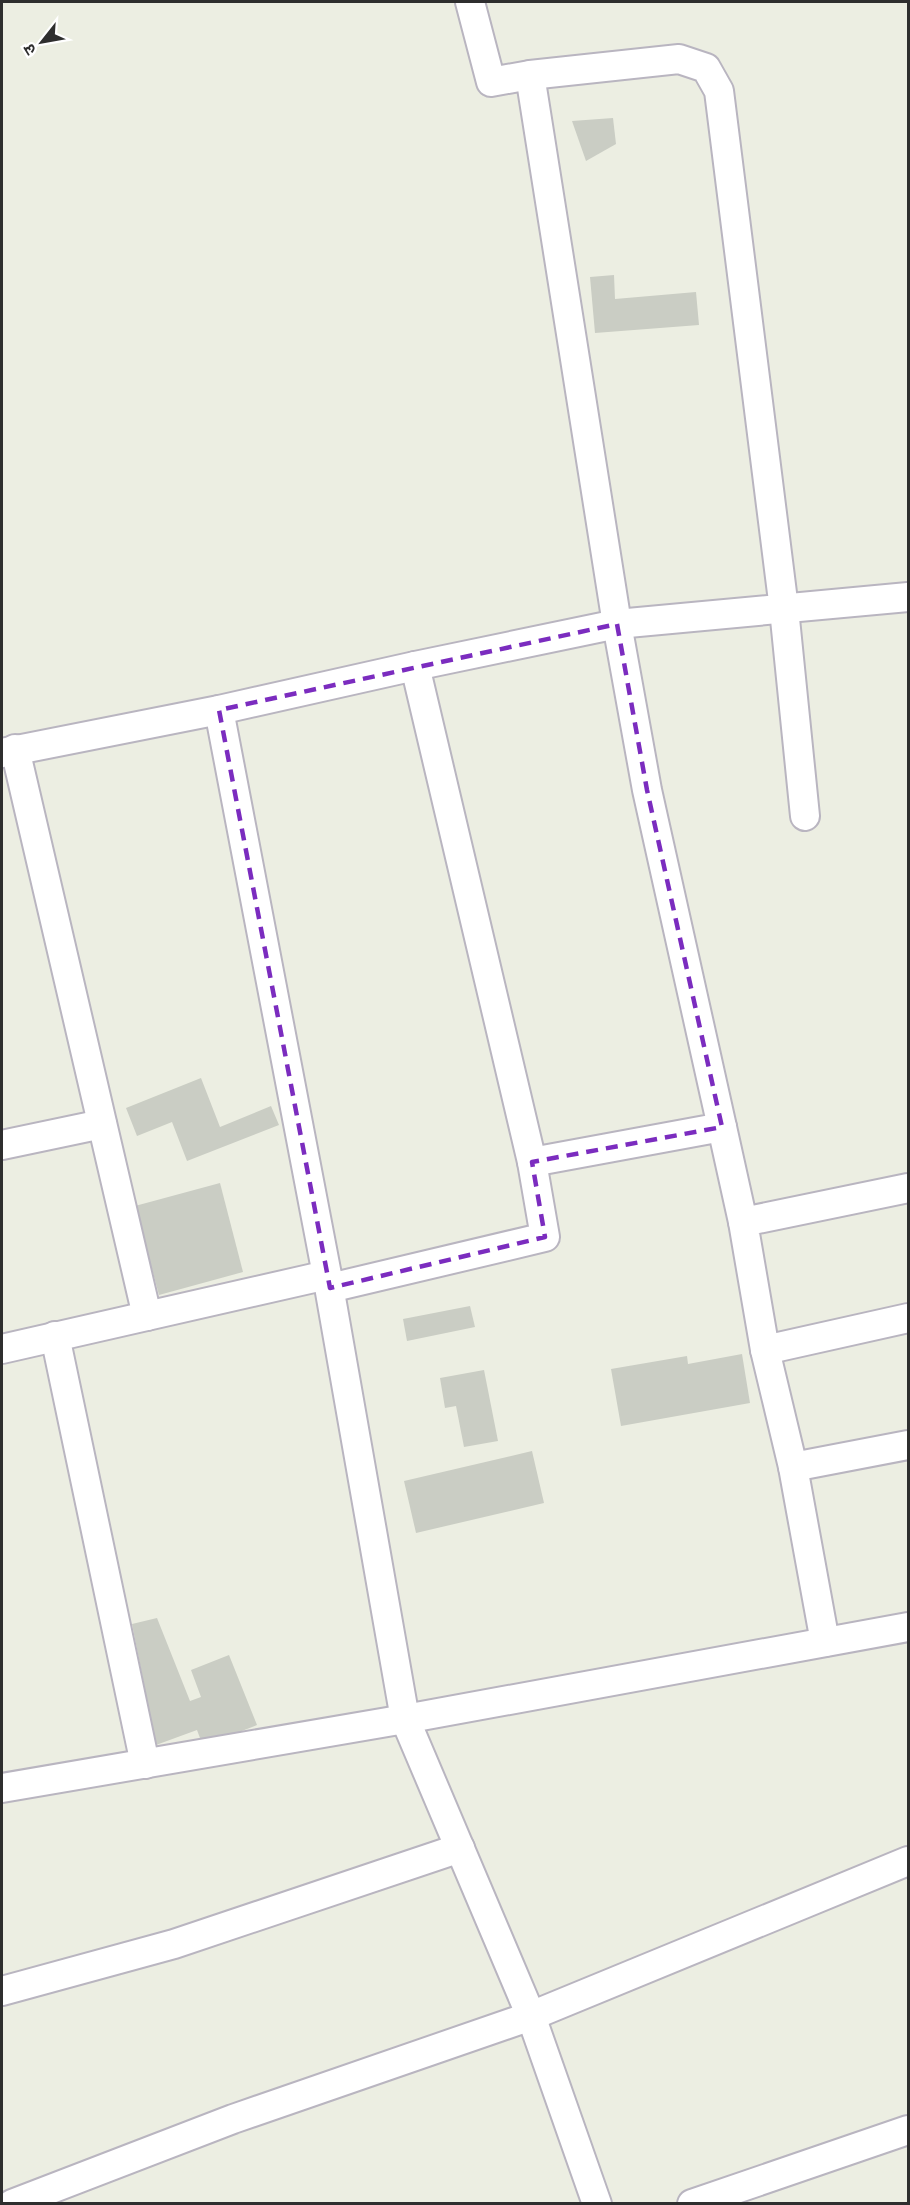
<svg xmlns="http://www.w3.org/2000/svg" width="910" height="2205" font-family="Rubik,'Noto Sans Devanagari',sans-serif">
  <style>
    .building { fill: #cacdc4 }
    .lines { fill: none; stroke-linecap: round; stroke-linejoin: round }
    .street-casing { stroke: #b9b5c0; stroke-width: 32 }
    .street { stroke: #fff; stroke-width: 28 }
    .marked { fill: none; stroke: #7b2cbf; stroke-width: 4.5; stroke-dasharray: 12 8; stroke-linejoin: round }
  </style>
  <rect width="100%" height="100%" fill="#eceee2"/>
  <g class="building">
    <polygon points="613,118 616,144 586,161 572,121"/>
    <polygon points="614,275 615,299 696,292 699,325 595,333 590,277"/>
    <polygon points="201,1078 220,1127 271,1106 279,1125 187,1161 172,1122 137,1136 126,1108"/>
    <polygon points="220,1183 243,1272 159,1295 135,1206"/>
    <polygon points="470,1306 475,1327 407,1341 403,1319"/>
    <polygon points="742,1354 750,1403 621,1426 611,1369 687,1356 688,1364"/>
    <polygon points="484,1370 498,1441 464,1447 456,1406 445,1408 440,1378"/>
    <polygon points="532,1451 544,1503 416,1533 404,1481"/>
    <polygon points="157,1618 190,1701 201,1697 191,1670 229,1655 257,1725 203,1746 197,1730 156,1745 132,1624"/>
  </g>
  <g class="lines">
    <g class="street-casing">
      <g id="street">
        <polyline points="470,2 491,82 530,75 679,59 706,68 719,91 784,609 805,816"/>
        <polyline points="530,75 617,624 647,790 722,1127 532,1162"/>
        <polyline points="219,710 327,1275 405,1719 531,2016 597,2204"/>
        <polyline points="15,749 147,1316"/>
        <polyline points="2,753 219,710 415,666 617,624 908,597"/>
        <polyline points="722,1127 743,1222"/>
        <polyline points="2,1145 102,1124"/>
        <polyline points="330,1288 545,1237 532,1162 415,666"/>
        <polyline points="55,1336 145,1764"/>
        <polyline points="2,1349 327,1275"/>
        <polyline points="765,1350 908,1318"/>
        <polyline points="793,1467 908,1445"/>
        <polyline points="825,1642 793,1467 765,1350 743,1222 908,1188"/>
        <polyline points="2,1788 405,1719 908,1627"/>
        <polyline points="2,1991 174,1944 460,1848"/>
        <polyline points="12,2204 233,2119 531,2016 908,1861"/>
        <polyline points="692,2204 908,2130"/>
      </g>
    </g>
    <use href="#street" class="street"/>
  </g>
  <path class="marked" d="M617,624L647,790L722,1127L532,1162L545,1237L330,1288L219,710Z"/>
  <rect width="910" height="2205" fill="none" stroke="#2e2e2e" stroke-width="6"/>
  <g transform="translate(42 42) rotate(239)" stroke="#ffffff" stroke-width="4.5" paint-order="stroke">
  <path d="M0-4.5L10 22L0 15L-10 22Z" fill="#2e2e2e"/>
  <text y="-9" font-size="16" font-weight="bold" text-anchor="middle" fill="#2e2e2e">उ</text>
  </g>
</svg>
